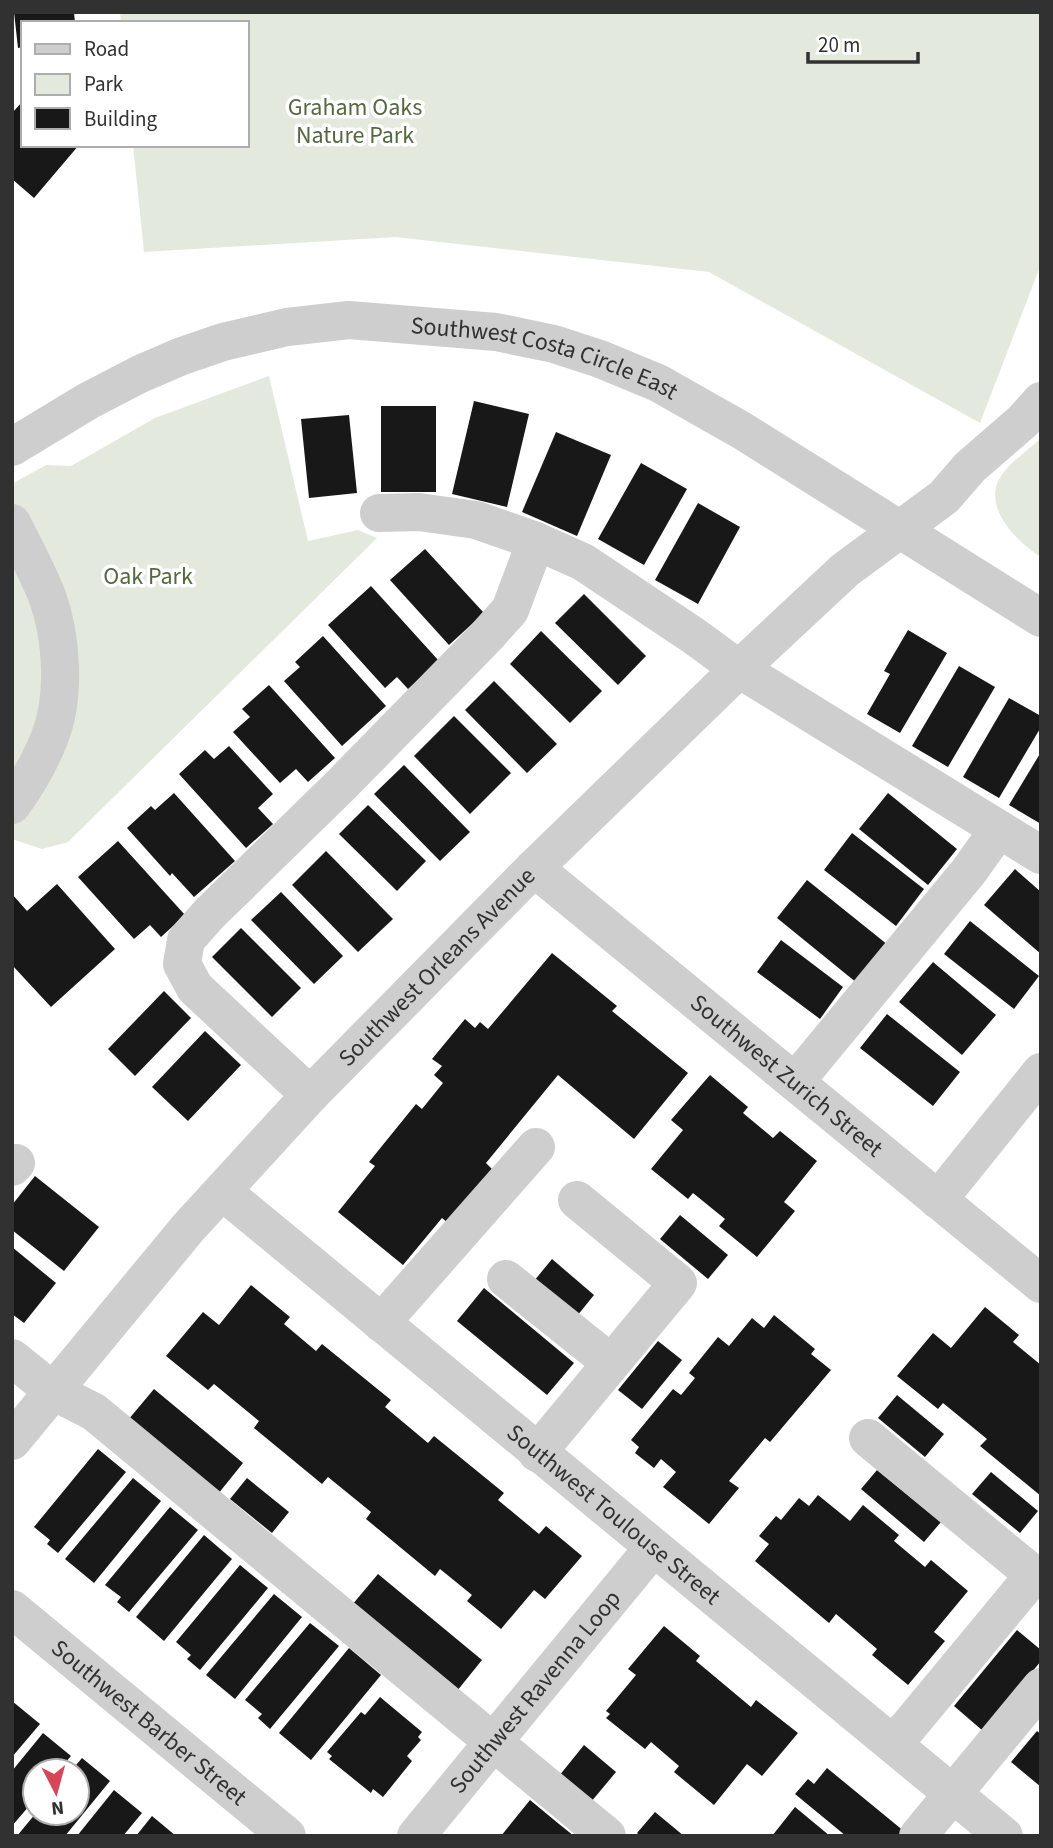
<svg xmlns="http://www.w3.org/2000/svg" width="1053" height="1848" font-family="'Source Sans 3',sans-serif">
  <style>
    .green { fill: #e4e9dd }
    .building { fill: #181818 }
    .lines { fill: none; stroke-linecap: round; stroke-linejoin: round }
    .minor { stroke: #cecece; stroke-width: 38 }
    .labels { text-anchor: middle; stroke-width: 7; stroke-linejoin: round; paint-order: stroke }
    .park-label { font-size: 24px; fill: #566842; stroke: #fff }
    .street-label { font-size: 24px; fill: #313131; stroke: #fff }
  </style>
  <rect width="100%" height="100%" fill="#fff"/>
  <g class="green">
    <polygon points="120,12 1041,12 1041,264 980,423 709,272 395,237 144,252 133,145 247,145 247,23 121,23"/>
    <polygon points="269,376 308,541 358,530 377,538 68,842 42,849 12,839 12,484 46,465 71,466 155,418"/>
    <path d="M1041,438V557C1015,541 978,503 1004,472C1014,459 1029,450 1041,438Z"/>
  </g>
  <g class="building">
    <polygon points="14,12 74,12 75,23 23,23 23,47 18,48"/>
    <polygon points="23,101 23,145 79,145 34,198 12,179 12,113"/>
    <polygon points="474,401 529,414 507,507 452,494"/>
    <rect x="381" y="406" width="55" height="86"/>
    <polygon points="349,415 357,493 309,498 301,419"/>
    <polygon points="556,432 611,455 577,536 522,512"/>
    <polygon points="641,463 687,489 644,565 598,539"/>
    <polygon points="698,503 740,527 698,604 655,580"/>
    <polygon points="425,549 484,613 449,645 390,580"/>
    <polygon points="371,586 439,661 408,689 397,677 385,688 328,625"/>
    <polygon points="584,594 646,656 618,685 555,623"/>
    <polygon points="908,630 947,653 900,733 867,714 890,674 884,671"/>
    <polygon points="541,631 602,691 570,723 510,664"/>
    <polygon points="323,636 386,706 342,746 284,681 300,667 295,662"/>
    <polygon points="959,666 995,687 948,767 912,746"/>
    <polygon points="494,681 557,744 527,773 465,710"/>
    <polygon points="269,685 335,758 308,782 296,769 280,783 233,732 250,717 242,709"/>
    <polygon points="1009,698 1041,716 1041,727 999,798 963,777"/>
    <polygon points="454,716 511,773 470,814 414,756"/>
    <polygon points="229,746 273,794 258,808 273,824 246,848 179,774 205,750 214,759"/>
    <polygon points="1041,752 1041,824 1009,805"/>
    <polygon points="404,765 470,832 440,861 374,794"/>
    <polygon points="174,793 235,861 194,897 172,873 170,876 127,828 151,806 155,810"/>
    <polygon points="888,793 957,849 928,885 859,829"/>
    <polygon points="368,805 426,861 397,891 339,834"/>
    <polygon points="852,833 924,889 896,926 824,870"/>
    <polygon points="118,841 185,915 161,937 150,925 134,939 78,877"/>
    <polygon points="326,851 393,919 358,952 292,885"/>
    <polygon points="1015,869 1041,892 1041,954 984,905"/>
    <polygon points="807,880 888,945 857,983 777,918"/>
    <polygon points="57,884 115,949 51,1007 12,965 12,894 27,911"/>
    <polygon points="281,892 343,956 314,984 251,920"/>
    <polygon points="970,921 1039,976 1014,1009 944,954"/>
    <polygon points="241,928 301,988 272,1017 212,957"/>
    <polygon points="781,940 843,987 820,1019 757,972"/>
    <polygon points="552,953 617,1006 612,1011 688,1073 634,1139 558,1075 486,1163 493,1170 448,1223 442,1218 403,1265 338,1212 375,1166 369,1162 416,1104 422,1109 443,1083 434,1075 442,1066 432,1059 465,1019 475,1028 480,1022 488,1029"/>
    <polygon points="933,962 996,1015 962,1055 899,1002"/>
    <polygon points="164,991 191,1018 135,1076 108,1049"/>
    <polygon points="887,1014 960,1072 933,1106 860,1048"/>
    <polygon points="205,1031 241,1065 188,1121 152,1087"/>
    <polygon points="710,1075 748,1107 743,1113 773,1138 780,1131 817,1161 784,1202 795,1211 757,1257 719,1226 725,1219 693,1193 688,1199 651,1169 683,1130 671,1120"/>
    <polygon points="35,1176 99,1227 64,1271 12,1230 12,1205"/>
    <polygon points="680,1215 728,1255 708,1279 660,1239"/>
    <polygon points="12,1247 56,1283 24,1323 12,1314"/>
    <polygon points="552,1259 594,1295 577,1316 534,1281"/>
    <polygon points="251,1285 290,1317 284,1324 316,1351 322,1344 391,1400 385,1407 428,1443 434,1436 504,1493 498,1500 539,1534 546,1526 582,1556 545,1599 534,1590 501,1629 467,1601 472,1595 440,1569 435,1576 366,1519 371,1512 328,1477 322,1484 254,1428 259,1421 214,1384 208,1390 166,1356 203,1312 219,1325"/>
    <polygon points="484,1288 574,1363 547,1395 457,1321"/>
    <polygon points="985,1307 1019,1335 1013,1342 1041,1365 1041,1496 980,1446 987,1439 943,1403 938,1409 897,1376 933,1333 951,1348"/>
    <polygon points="774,1315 815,1349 811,1354 831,1370 770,1442 765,1438 729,1481 739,1488 709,1524 663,1487 676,1472 661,1459 654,1468 635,1453 639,1447 631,1440 673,1389 681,1395 695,1378 689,1373 718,1337 729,1346 752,1318 764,1328"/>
    <polygon points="658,1341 682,1360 642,1409 618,1390"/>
    <polygon points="154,1389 243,1463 218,1494 128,1420"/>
    <polygon points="897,1395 944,1434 925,1457 878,1418"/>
    <polygon points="98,1449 126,1472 58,1553 47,1544 50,1540 34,1527"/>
    <polygon points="877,1470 941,1522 924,1542 861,1489"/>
    <polygon points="991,1472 1038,1511 1020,1533 972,1494"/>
    <polygon points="133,1478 161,1501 94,1583 65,1559"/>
    <polygon points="247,1478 289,1512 272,1533 230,1499"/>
    <polygon points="818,1495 850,1521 863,1505 899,1535 894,1541 925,1567 931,1560 968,1591 934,1632 945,1641 908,1685 872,1655 877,1649 836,1614 829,1623 755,1561 769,1544 759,1536 776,1516 781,1520 799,1498 809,1506"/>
    <polygon points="170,1507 198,1530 129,1612 117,1602 121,1597 105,1585"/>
    <polygon points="204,1535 232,1559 164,1641 136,1617"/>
    <polygon points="240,1565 268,1588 200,1670 187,1659 191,1655 176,1642"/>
    <polygon points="378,1574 482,1660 457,1691 352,1605"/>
    <polygon points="274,1594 302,1617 235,1699 206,1675"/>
    <polygon points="310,1623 339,1646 270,1729 258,1718 262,1714 245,1700"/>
    <polygon points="664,1626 700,1656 696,1661 751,1707 756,1700 798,1733 762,1776 747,1764 714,1805 674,1772 679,1766 651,1742 645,1749 606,1718 610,1714 606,1711 636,1675 628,1669"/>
    <polygon points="1017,1630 1041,1650 1041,1661 983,1731 954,1706"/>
    <polygon points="349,1648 381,1675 311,1760 279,1733"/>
    <polygon points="380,1697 422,1732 418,1737 421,1740 407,1756 412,1761 383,1797 373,1789 371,1793 329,1759 332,1756 327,1752 361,1712 365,1715"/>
    <polygon points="12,1701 40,1724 12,1757"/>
    <polygon points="1037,1731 1041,1734 1041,1787 1011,1762"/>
    <polygon points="43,1733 71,1756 58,1771 35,1771 35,1799 12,1826 12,1771"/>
    <polygon points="584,1745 616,1772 591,1802 559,1776"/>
    <polygon points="82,1758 110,1781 65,1836 17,1836 36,1813 77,1813 77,1771 71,1771"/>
    <polygon points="827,1768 905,1832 902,1836 846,1836 795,1794 808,1779 814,1784"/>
    <polygon points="114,1790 142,1813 123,1836 77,1836"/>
    <polygon points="530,1800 559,1824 574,1836 501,1836"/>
    <polygon points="795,1807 830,1836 772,1836"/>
    <polygon points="655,1812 684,1836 640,1836 637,1833"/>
    <polygon points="152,1816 176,1836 136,1836"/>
  </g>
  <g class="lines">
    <g class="minor">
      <path id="s1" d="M12,447L88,401L140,374L182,356L223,342L287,327L349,320L496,332L554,344L600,359L658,383L741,430L1041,618"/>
      <polyline points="379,513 419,512 476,520 536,541 583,562 694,636 739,669 1041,855"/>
      <path d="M12,523C24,547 37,571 47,596C62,637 66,698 49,739C40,762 27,784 12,805"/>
      <path id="s2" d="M534,868L1041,1284"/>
      <polyline points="795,1082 969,871 999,829"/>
      <polyline points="310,1095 195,988 182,964 186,940 209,914 342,784 485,638 510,610 536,541"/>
      <polyline points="12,1167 16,1163"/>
      <path id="s3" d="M222,1191L1004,1836"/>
      <polyline points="938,1200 1041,1072"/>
      <polyline points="506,1279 611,1363"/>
      <polyline points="381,1323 536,1147"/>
      <polyline points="12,1358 53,1391 94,1412 607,1836"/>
      <polyline points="868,1438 1034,1575 894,1744"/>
      <path id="s4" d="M12,1441L188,1228L310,1095L534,868L739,669L845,570L944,497L970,467L1023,421L1041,401"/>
      <polyline points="537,1453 678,1283 577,1200"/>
      <path id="s5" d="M12,1609L287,1836"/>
      <path id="s6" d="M416,1836L653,1548"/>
      <polyline points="918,1836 1041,1687"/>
    </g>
  </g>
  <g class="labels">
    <g class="park-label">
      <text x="355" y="115">Graham Oaks<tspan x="355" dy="28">Nature Park</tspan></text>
      <text x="148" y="584">Oak Park</text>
    </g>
    <g class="street-label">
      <text dy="8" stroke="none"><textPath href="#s1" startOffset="565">Southwest Costa Circle East</textPath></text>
      <text dy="8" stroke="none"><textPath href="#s4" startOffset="637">Southwest Orleans Avenue</textPath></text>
      <text dy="8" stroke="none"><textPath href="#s2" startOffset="327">Southwest Zurich Street</textPath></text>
      <text dy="8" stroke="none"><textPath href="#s3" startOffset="508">Southwest Toulouse Street</textPath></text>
      <text dy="8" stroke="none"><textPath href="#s6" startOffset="187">Southwest Ravenna Loop</textPath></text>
      <text dy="8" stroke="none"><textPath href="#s5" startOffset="178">Southwest Barber Street</textPath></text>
    </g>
  </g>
  <rect width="1053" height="1848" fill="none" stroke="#313131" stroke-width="28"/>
  <rect x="21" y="21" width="228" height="126" fill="#ffffff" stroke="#adadad" stroke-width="2"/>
  <rect x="35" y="44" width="35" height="10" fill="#cecece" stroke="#adadad" stroke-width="2"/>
  <text x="84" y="56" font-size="21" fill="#313131">Road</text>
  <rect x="35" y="74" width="35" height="21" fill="#e4e9dd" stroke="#adadad" stroke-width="2"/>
  <text x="84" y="91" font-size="21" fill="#313131">Park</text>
  <rect x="35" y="108" width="35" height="21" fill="#181818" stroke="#adadad" stroke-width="2"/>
  <text x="84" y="126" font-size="21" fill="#313131">Building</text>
  <g transform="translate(56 1792) rotate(174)"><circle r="33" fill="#ffffff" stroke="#adadad" stroke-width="2"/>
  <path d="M0-5L12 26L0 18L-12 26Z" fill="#d44658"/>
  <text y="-10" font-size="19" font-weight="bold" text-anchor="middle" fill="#313131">N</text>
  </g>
  <path d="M808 52v10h110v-10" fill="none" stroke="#313131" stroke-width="3.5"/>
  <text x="818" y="52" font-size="21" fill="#313131" stroke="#ffffff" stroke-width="5" paint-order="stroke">20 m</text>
</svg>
